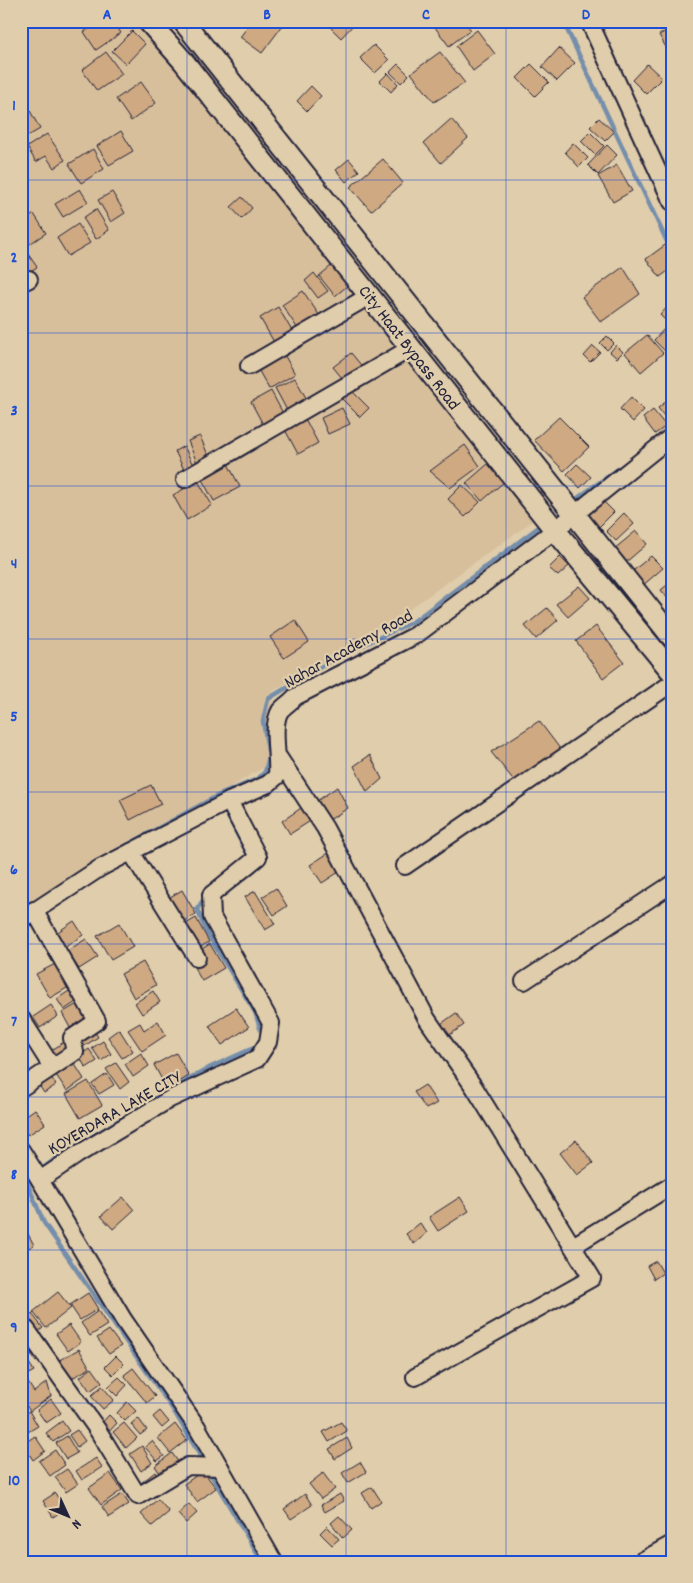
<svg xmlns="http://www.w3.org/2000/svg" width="693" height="1583" font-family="Dekko,sans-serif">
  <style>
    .built { fill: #d7bf9c }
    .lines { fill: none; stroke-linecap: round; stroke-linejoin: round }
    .stream { stroke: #758eac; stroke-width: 4.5 }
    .building { fill: #cfa981; stroke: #22223b }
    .minor-casing { stroke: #22223b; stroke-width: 20 }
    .major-casing { stroke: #22223b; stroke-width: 24 }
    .minor { stroke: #e0cdab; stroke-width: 16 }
    .major { stroke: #e0cdab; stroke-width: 20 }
    .grid { fill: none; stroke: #1d4ed8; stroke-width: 1; stroke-opacity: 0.55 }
    .labels { text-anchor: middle; stroke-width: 4.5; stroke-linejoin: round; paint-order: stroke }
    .street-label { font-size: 18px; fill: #22223b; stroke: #e0cdab }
    .neatline { fill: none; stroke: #1d4ed8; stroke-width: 2 }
    .grid-label { font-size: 16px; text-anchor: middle; font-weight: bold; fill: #1d4ed8 }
  </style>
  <rect width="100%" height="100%" fill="#e0cdab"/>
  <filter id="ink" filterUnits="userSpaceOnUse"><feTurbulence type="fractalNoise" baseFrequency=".02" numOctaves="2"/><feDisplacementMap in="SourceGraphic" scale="10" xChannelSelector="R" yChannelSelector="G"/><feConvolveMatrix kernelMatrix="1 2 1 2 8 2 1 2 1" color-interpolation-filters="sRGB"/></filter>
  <g filter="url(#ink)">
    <polygon class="built" points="21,21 149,21 544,513 393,621 273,691 271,763 21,912"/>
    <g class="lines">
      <g class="stream">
        <polyline points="563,21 670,248"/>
        <polyline points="572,502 625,464"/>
        <polyline points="224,809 250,859"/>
        <polyline points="109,855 217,796 257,779 265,772 269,756 263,721 268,699 332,660 414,621 544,523"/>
        <polyline points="206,896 197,909 206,931 255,1012 262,1034"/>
        <polyline points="171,1090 211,1067 258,1046"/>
        <polyline points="39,1171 58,1157 145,1105"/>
        <polyline points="33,1175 26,1180 44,1223 174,1411 204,1462"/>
        <polyline points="209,1471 262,1562"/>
      </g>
    </g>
    <g class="building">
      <polygon points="77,21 91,21 82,28"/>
      <polygon points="100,21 113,21 121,33 96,50 84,32"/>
      <polygon points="252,21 286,21 262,53 240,37"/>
      <polygon points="337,21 354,21 355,23 341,38 331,28"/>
      <polygon points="464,21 471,30 449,46 431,22"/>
      <polygon points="672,28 672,58 659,35"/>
      <polygon points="477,30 495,54 473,71 456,46"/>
      <polygon points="132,31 145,44 126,64 112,51"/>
      <polygon points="374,45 389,60 375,73 360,58"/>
      <polygon points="559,48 575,63 557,81 542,67"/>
      <polygon points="106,52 122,74 97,91 82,70"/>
      <polygon points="440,52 465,83 434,102 411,73"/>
      <polygon points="398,64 409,75 401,83 390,72"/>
      <polygon points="531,64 549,82 535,96 517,78"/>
      <polygon points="647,64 662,78 646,94 632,80"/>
      <polygon points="388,73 398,84 391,92 380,81"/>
      <polygon points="141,82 156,103 131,121 116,99"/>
      <polygon points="311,86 321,96 307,111 297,101"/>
      <polygon points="28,107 40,129 28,136 21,124 21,111"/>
      <polygon points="599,118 614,132 605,141 590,127"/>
      <polygon points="451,119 468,138 441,163 424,143"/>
      <polygon points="121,131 133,151 109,165 97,146"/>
      <polygon points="590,132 604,146 595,155 581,141"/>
      <polygon points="47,134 65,160 54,168 46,156 36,162 27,147"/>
      <polygon points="573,143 588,158 579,167 565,152"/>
      <polygon points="607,145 617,155 598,175 588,165"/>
      <polygon points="93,149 104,169 81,183 69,164"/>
      <polygon points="349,159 359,171 346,182 336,170"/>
      <polygon points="383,159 403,183 371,211 350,187"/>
      <polygon points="617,165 632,191 613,202 598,176"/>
      <polygon points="80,189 88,202 63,217 55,204"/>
      <polygon points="112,192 125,213 111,222 98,200"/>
      <polygon points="242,197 252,208 242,219 231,207"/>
      <polygon points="96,209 109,230 96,239 83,218"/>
      <polygon points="34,214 46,233 28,245 21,235 21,223"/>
      <polygon points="78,224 90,243 68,256 57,238"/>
      <polygon points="672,240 672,268 660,277 646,259"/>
      <polygon points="23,247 37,267 21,277 21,248"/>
      <polygon points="336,262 352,282 335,296 319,276"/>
      <polygon points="623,267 640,294 601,322 582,297"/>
      <polygon points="314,273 328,291 318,298 305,281"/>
      <polygon points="303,291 319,315 298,329 282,305"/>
      <polygon points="672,302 672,327 660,315"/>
      <polygon points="278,307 292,331 274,342 260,318"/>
      <polygon points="665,328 672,335 672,348 667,353 654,340"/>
      <polygon points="647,335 663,353 641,372 625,353"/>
      <polygon points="607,336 614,343 607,350 600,343"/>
      <polygon points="616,345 623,352 617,358 610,352"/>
      <polygon points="593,346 600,352 590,362 584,356"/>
      <polygon points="281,349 295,374 269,389 255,364"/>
      <polygon points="351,353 365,370 347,384 333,367"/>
      <polygon points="295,378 310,405 290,416 275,388"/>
      <polygon points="350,389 369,408 360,417 341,398"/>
      <polygon points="271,391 286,419 266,430 251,402"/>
      <polygon points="631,397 644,410 633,422 620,409"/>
      <polygon points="668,400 672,405 670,424 658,408"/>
      <polygon points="342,408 350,424 328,434 321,418"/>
      <polygon points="653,410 666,426 655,434 643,418"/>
      <polygon points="303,415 318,443 298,454 283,426"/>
      <polygon points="559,417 589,447 564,471 534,440"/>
      <polygon points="200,436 210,460 198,465 188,441"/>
      <polygon points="465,445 480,466 450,488 430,471"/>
      <polygon points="184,446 196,472 187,476 175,451"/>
      <polygon points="227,462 240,487 214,501 200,476"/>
      <polygon points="489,463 505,481 482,501 466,483"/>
      <polygon points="577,464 591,477 580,488 567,474"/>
      <polygon points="198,481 212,505 187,520 173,495"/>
      <polygon points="462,485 480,502 465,517 448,499"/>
      <polygon points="602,500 614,512 597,529 585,517"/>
      <polygon points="624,513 634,524 616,541 606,531"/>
      <polygon points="636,531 647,544 625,563 613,550"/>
      <polygon points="651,556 663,568 641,587 629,574"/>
      <polygon points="560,557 569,566 558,576 549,568"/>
      <polygon points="672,581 672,604 661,590"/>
      <polygon points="579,586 590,598 568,617 556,604"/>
      <polygon points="547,608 558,620 536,639 525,626"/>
      <polygon points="295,620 309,642 284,658 270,637"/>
      <polygon points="596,626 624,662 603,678 576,641"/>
      <polygon points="539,721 561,750 516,783 491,752"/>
      <polygon points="370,755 382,779 367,792 354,766"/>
      <polygon points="151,785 161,804 130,820 120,800"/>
      <polygon points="337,787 348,808 326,822 317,801"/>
      <polygon points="307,804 315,818 290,834 282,821"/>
      <polygon points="330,852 342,870 322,883 310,865"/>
      <polygon points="276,888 287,906 274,915 262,897"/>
      <polygon points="182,890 196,914 174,927 160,903"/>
      <polygon points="255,891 275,924 265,930 245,897"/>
      <polygon points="196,918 209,942 187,955 174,931"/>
      <polygon points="74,921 83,935 64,948 55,934"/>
      <polygon points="119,923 133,947 111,960 97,936"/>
      <polygon points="86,939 98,957 79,969 67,951"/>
      <polygon points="210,944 224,968 202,981 188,957"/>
      <polygon points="59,962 72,985 50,998 36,974"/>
      <polygon points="143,962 156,985 134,998 121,974"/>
      <polygon points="75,987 82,998 64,1010 57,999"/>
      <polygon points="153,991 160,1002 142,1014 135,1003"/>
      <polygon points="84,1000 98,1024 75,1037 62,1013"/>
      <polygon points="51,1005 58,1016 40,1028 33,1017"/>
      <polygon points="236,1008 249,1027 222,1045 209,1026"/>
      <polygon points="456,1013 464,1025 448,1036 441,1024"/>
      <polygon points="158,1021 166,1035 142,1051 128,1030 140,1023 144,1030"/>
      <polygon points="93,1029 98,1037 83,1047 78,1039"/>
      <polygon points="119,1029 133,1051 122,1058 108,1037"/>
      <polygon points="70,1038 77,1049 59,1061 52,1050"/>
      <polygon points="103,1041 111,1054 101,1061 92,1048"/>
      <polygon points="89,1049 97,1061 86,1068 79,1056"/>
      <polygon points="141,1053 149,1066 133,1077 125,1064"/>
      <polygon points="176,1053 189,1076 167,1089 154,1065"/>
      <polygon points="74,1063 84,1079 67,1091 56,1075"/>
      <polygon points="116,1063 129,1082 120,1089 106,1069"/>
      <polygon points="49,1074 56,1085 44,1093 37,1082"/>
      <polygon points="107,1074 114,1085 99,1094 92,1084"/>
      <polygon points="88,1081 102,1105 80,1118 66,1094"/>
      <polygon points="425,1085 437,1103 426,1109 414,1092"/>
      <polygon points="35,1109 45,1124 28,1135 21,1125 21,1119"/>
      <polygon points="576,1140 593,1163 577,1175 560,1153"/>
      <polygon points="123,1197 134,1210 113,1229 101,1216"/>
      <polygon points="460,1197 469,1211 438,1231 429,1217"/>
      <polygon points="21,1221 34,1245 21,1252"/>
      <polygon points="420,1223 427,1233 414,1244 406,1234"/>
      <polygon points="21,1256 25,1271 21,1273"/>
      <polygon points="656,1261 663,1273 654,1279 647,1266"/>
      <polygon points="26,1276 30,1291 21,1296 21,1278"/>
      <polygon points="58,1292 71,1308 46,1328 33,1312"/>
      <polygon points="88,1293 98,1309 80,1320 70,1305"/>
      <polygon points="98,1311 107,1325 90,1336 81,1323"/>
      <polygon points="32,1314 43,1328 24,1343 21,1339 21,1323"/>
      <polygon points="69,1325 81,1342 68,1351 56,1334"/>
      <polygon points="109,1330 121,1346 109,1354 97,1338"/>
      <polygon points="43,1336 53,1350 36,1362 27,1348"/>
      <polygon points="79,1349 90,1368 58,1386 47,1367"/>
      <polygon points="21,1350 34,1371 21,1378"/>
      <polygon points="116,1356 124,1364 113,1375 105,1367"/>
      <polygon points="92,1368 102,1382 90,1391 80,1377"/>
      <polygon points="133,1368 155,1396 147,1403 124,1375"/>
      <polygon points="119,1377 127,1385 117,1396 108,1387"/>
      <polygon points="27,1381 34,1392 47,1382 51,1396 30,1411 21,1398 21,1385"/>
      <polygon points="102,1386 114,1400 103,1409 91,1396"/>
      <polygon points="51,1399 61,1413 46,1423 37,1410"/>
      <polygon points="127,1402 136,1411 125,1421 117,1413"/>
      <polygon points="29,1411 38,1426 21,1436 21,1416"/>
      <polygon points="160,1411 169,1422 162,1428 153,1417"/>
      <polygon points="109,1415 117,1423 107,1434 99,1426"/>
      <polygon points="138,1418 147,1430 140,1435 131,1424"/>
      <polygon points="62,1421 69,1431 53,1442 46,1433"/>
      <polygon points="341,1422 347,1431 329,1442 323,1432"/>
      <polygon points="124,1423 137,1438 126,1448 113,1432"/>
      <polygon points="175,1424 187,1440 170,1453 158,1438"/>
      <polygon points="77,1430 85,1441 77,1447 69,1435"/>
      <polygon points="35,1436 45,1451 33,1460 23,1444"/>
      <polygon points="67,1436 77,1453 66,1459 56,1443"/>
      <polygon points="347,1438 352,1448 335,1459 329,1449"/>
      <polygon points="152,1441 164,1456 157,1461 145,1447"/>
      <polygon points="142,1446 152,1463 141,1471 130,1454"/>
      <polygon points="55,1450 65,1465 50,1476 39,1461"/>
      <polygon points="172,1453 181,1466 164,1479 155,1466"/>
      <polygon points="96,1458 102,1467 82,1480 76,1471"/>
      <polygon points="360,1462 366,1472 348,1483 342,1473"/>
      <polygon points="67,1469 78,1484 66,1492 55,1477"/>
      <polygon points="203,1471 216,1488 197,1502 184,1484"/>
      <polygon points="155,1472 162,1482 148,1493 141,1483"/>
      <polygon points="110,1473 122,1490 101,1505 89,1488"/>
      <polygon points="323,1473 335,1489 321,1499 309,1484"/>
      <polygon points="372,1487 381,1501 371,1508 362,1493"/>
      <polygon points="55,1493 65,1509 53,1517 43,1501"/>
      <polygon points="122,1494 129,1504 109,1517 102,1507"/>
      <polygon points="305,1494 312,1505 291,1519 284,1509"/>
      <polygon points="340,1494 344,1501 325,1512 321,1505"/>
      <polygon points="158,1499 169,1512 152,1526 141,1514"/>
      <polygon points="189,1504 197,1513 186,1523 178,1514"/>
      <polygon points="339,1516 352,1530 343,1538 331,1523"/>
      <polygon points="327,1526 339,1539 332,1545 320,1533"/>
    </g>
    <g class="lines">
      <g class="minor-casing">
        <g id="minor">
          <polyline points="589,21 672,202"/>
          <polyline points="21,283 29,279"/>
          <polyline points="249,366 369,296"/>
          <polyline points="185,479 411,348"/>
          <polyline points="279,758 325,828 427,1019 474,1087 592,1278 415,1377"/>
          <polyline points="229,801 258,857 211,895 212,917 271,1023 268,1042 257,1059 170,1099 77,1155 40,1180 123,1319 197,1427 274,1562"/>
          <polyline points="131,852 197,958"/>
          <polyline points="405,866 672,683"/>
          <path d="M21,920L100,868L229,801L268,784L277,776C279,758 271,726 280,711C284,706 291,702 295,697L416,635L555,530L672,436"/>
          <polyline points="524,981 672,884"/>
          <polyline points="21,1018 52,1067"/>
          <polyline points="21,1088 75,1052 72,1038 97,1021 34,910"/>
          <polyline points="21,1150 40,1180"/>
          <polyline points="573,1246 672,1185"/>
          <polyline points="21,1332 27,1330 97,1429 138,1496 188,1466 220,1467"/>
          <polyline points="640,1562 672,1544"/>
        </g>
      </g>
      <g class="major-casing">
        <g id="major">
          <polyline points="148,21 184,62 555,530 672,672"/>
          <polyline points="183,21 672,637"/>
        </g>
      </g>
      <use href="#minor" class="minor"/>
      <use href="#major" class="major"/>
    </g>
  </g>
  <path class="grid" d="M187,21V1562M346,21V1562M506,21V1562M21,180H672M21,333H672M21,486H672M21,639H672M21,792H672M21,944H672M21,1097H672M21,1250H672M21,1403H672"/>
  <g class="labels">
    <g class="street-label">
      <text transform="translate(410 347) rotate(52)" y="6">City Haat Bypass Road</text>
      <text transform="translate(348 648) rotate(-29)" y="6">Nahar Academy Road</text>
      <text transform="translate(114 1112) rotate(-30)" y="6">KOYERDARA LAKE CITY</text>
    </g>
  </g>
  <rect width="693" height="1583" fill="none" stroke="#e0cdab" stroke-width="55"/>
  <g transform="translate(68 1516) rotate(134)" stroke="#e0cdab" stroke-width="4" paint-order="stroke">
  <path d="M0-4L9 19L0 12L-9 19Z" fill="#22223b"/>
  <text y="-8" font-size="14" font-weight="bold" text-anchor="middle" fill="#22223b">N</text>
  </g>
  <rect x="28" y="28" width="638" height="1528" class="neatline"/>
  <g class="grid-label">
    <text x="107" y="19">A</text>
    <text x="267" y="19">B</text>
    <text x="426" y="19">C</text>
    <text x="586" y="19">D</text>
    <text x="14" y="110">1</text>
    <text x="14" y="262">2</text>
    <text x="14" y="415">3</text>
    <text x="14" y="568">4</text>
    <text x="14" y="721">5</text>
    <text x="14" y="874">6</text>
    <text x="14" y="1026">7</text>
    <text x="14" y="1179">8</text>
    <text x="14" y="1332">9</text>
    <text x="14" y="1485">10</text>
  </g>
</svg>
